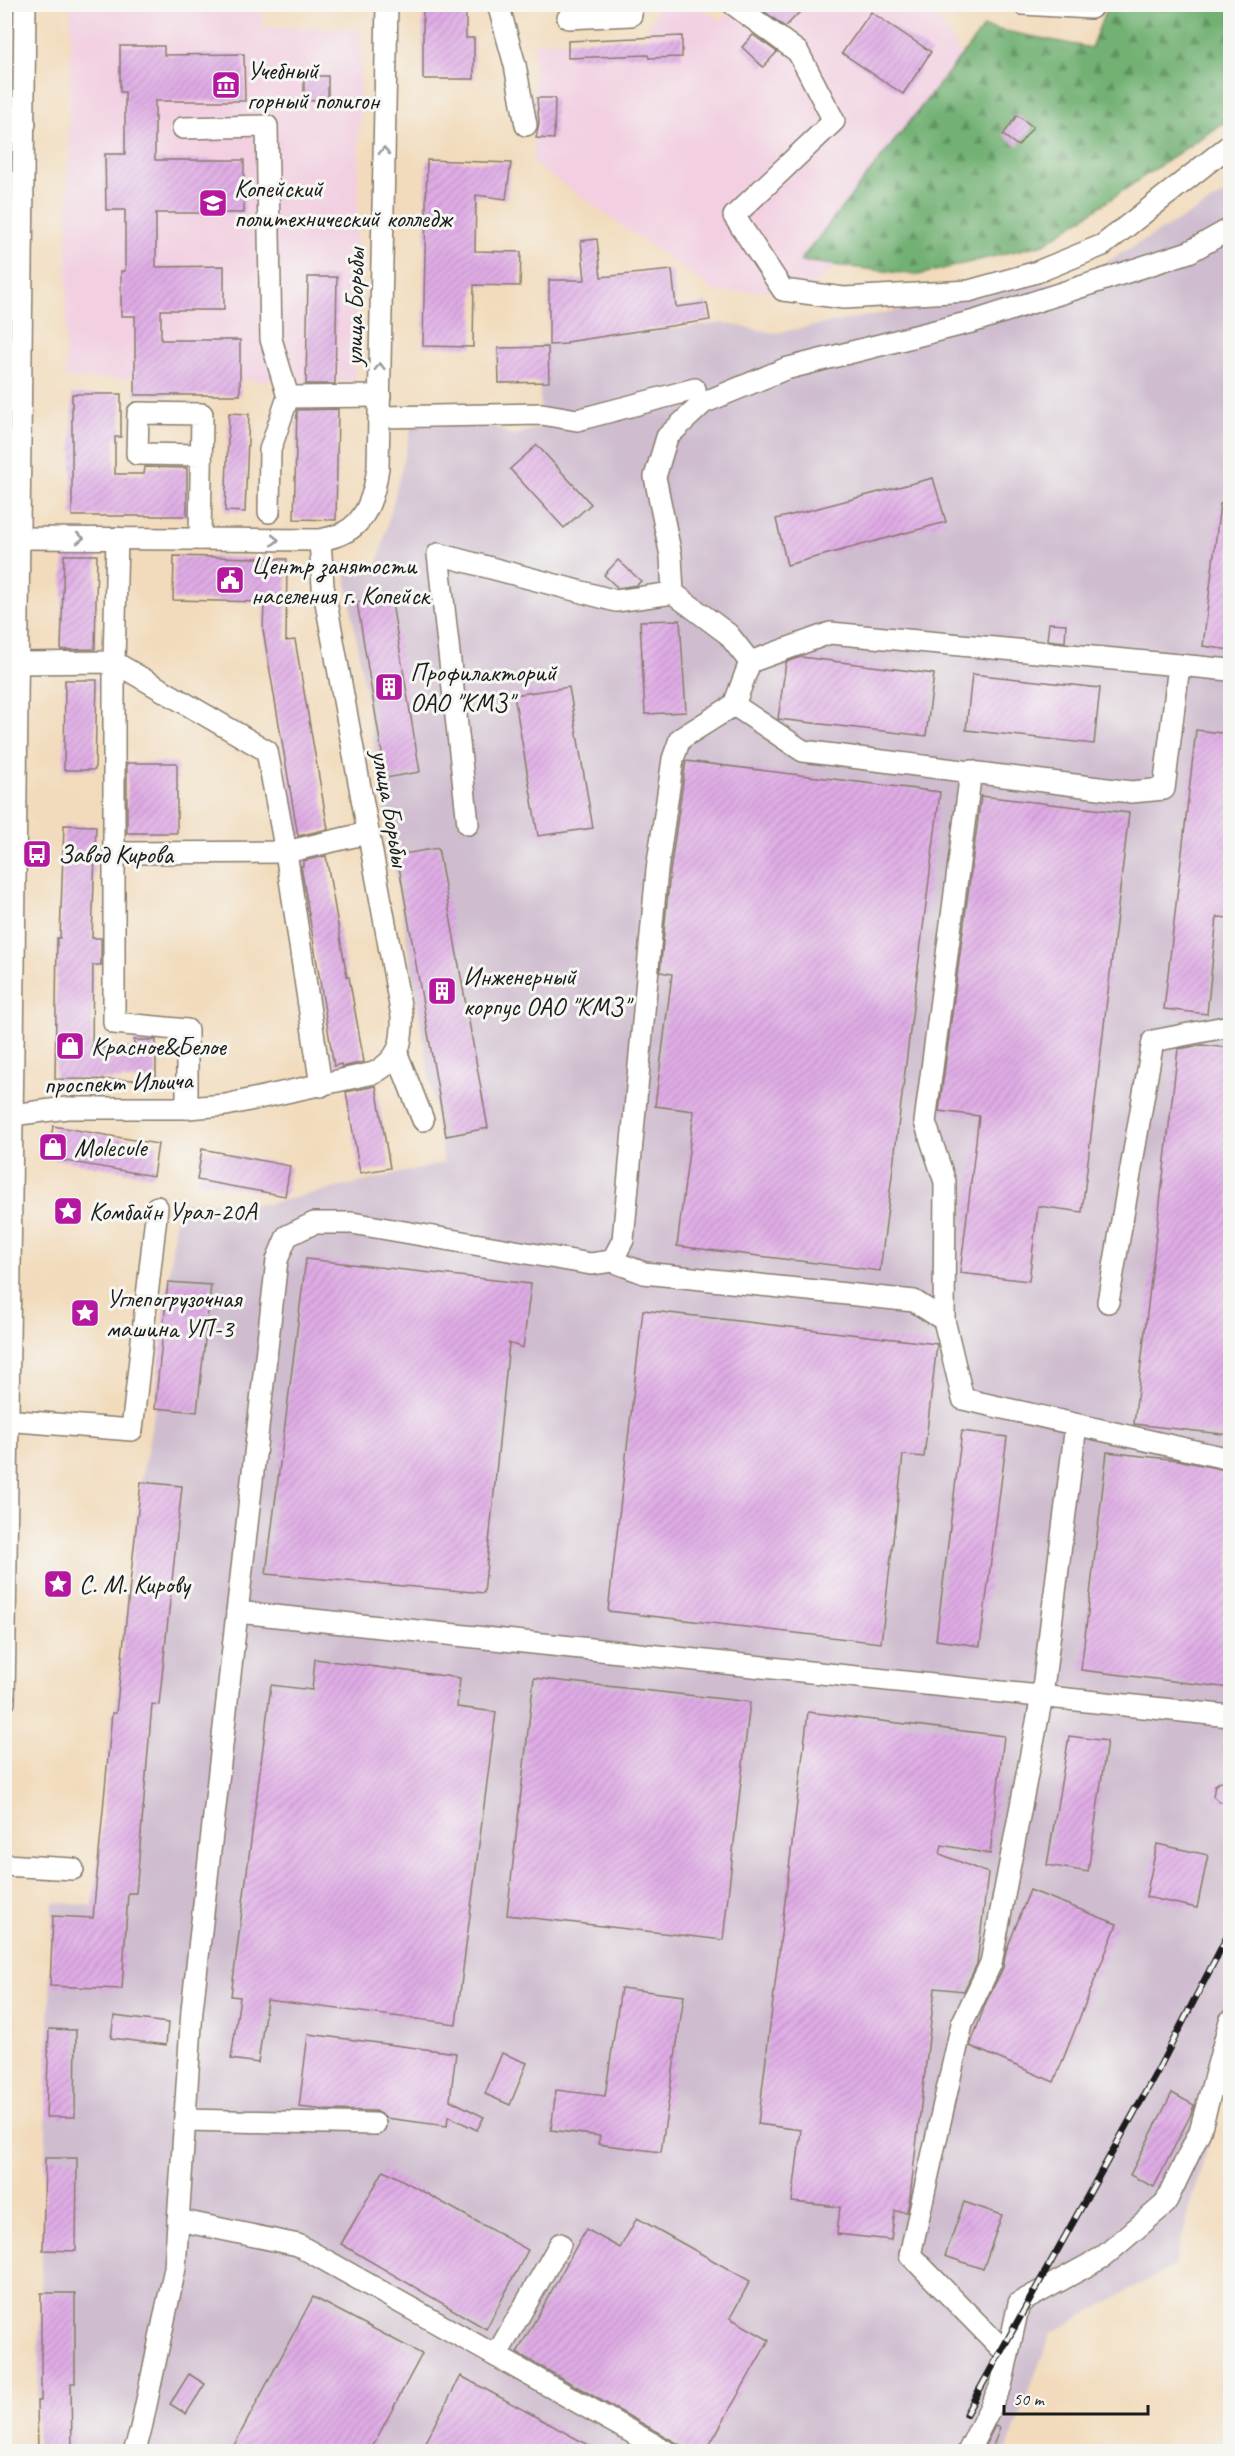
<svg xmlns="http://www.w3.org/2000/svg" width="1235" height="2456" font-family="Caveat,sans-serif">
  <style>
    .built { fill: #f2cfe1 }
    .industrial { fill: #cfbdcf }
    .forest { fill: url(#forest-firs); stroke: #476648; stroke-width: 1.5 }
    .building { fill: url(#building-hatch) }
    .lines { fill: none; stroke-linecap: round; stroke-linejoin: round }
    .minor-casing { stroke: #877c6c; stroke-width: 24 }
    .minor { stroke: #fff; stroke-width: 21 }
    .rail-casing { stroke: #1c1c1c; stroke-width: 7 }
    .rail { stroke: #f6f6f2; stroke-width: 4.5; stroke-dasharray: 14; stroke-linecap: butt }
    .oneway { stroke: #999 }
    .labels { text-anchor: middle; stroke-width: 6; stroke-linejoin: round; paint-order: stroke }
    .poi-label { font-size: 26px; fill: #1c1c1c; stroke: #f6f6f2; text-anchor: start }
    .street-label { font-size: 26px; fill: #1c1c1c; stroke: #f6f6f2 }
  </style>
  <defs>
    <pattern id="forest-firs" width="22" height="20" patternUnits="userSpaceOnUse" patternTransform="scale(1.5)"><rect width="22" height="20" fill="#72b173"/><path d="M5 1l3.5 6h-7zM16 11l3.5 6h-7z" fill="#5d8f5e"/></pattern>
    <pattern id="building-hatch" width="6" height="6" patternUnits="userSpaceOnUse" patternTransform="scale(1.5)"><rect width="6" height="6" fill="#dface5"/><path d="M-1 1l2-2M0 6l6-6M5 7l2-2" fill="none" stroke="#bf93c4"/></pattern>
  </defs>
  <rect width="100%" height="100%" fill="#f6f6f2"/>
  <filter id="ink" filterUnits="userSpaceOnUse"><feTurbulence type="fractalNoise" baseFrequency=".0167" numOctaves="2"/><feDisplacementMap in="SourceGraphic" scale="12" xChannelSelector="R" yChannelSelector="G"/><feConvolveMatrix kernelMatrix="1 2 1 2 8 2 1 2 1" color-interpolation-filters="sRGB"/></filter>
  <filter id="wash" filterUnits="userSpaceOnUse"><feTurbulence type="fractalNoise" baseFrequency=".008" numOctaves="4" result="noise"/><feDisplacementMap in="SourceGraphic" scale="24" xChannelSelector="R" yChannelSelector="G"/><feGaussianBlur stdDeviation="1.35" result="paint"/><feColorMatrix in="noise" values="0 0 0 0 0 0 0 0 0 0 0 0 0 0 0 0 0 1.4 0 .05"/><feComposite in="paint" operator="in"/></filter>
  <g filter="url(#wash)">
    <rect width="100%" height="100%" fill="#f2dbbc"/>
    <g class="built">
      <polygon points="71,5 263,5 263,27 361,29 355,382 65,378"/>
      <polygon points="657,5 694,5 722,21 733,5 929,5 968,65 908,210 808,289 717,293 533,163 534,42 646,38"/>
    </g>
    <polygon class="industrial" points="1230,191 1230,2066 1174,2266 1051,2333 1006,2451 36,2452 53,1902 93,1906 141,1482 155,1408 177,1202 267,1204 444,1163 344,565 378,564 412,425 493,426 512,436 541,427 538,344 723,323 775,333 1080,277"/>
    <polygon class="forest" points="1108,5 1230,5 1230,118 1044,244 918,275 800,261 984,27 1091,48"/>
    <g id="blocks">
      <g class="building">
        <polygon points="423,4 466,4 466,38 474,38 474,79 423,79"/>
        <polygon points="755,4 808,4 785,27"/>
        <polygon points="871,12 931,52 903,94 842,53"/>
        <polygon points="753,35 777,52 763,67 742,47"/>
        <polygon points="682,36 682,57 649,58 648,55 568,58 568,41"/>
        <polygon points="120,46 164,46 164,55 244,54 245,101 155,101 155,160 244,160 244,213 156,213 156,267 224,266 224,310 161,310 161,340 240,340 240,395 135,395 135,316 121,316 121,271 125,271 125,210 106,210 105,154 125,154 125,92 120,92"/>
        <polygon points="304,76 328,76 328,100 304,101"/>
        <polygon points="537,98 555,98 554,139 536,138 539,123"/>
        <polygon points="1017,115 1033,127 1018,146 1003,135"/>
        <polygon points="427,160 511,163 506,199 476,195 475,251 521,252 520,286 474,285 473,347 423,346"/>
        <polygon points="597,239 601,277 672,270 676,307 707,303 710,320 567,342 567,344 549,345 549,280 585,280 581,241"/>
        <polygon points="308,277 337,277 335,384 306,384"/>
        <polygon points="548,347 549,382 499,383 498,348"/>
        <polygon points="72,394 121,394 121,437 115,437 115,474 144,474 145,467 187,468 187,516 72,516"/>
        <polygon points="338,409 336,520 294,519 297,410"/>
        <polygon points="229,413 249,414 245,512 225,511"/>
        <polygon points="537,445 591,504 564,528 510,469"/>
        <polygon points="933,478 946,522 787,565 776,519"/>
        <polygon points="1220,504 1230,505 1230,650 1203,646"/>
        <polygon points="64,555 97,555 95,649 61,650"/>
        <polygon points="174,556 287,559 286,641 295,640 328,829 298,836 263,630 264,602 173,600"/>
        <polygon points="618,560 641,581 637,585 618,588 604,575"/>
        <polygon points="391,597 420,772 386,778 357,602"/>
        <polygon points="680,620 686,712 645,714 640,621"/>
        <polygon points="1049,623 1066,624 1065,642 1047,640"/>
        <polygon points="801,657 934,674 926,736 778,719 786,662"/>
        <polygon points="972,674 1100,688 1094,744 966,730"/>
        <polygon points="65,680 97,680 95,770 64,770"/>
        <polygon points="569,687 593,828 538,836 514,695"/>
        <polygon points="1196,730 1230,734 1230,918 1217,917 1207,1014 1164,1009"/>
        <polygon points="686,761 940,792 880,1271 677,1246 694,1111 655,1106 672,974 660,972 670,872"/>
        <rect x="127" y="763" width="50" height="70"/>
        <polygon points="981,796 1129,813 1082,1212 1038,1206 1029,1281 960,1273 979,1116 939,1111"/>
        <polygon points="64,825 96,826 92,938 101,938 101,965 93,965 92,1048 134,1048 134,1040 156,1040 156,1080 55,1079 57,938 60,938"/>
        <polygon points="438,848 488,1128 446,1136 397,855"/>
        <polygon points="326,856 347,977 349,977 364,1062 342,1067 341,1064 334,1066 301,866 303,866 303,861"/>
        <polygon points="1202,1045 1230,1048 1230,1435 1134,1424 1178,1049"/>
        <polygon points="376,1086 390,1168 360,1173 346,1092"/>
        <polygon points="53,1126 158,1144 153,1176 48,1158"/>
        <polygon points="202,1149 290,1166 285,1196 197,1180"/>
        <polygon points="306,1259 531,1284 523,1348 509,1343 484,1593 266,1574"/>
        <polygon points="168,1282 211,1285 197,1412 155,1408"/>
        <polygon points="643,1310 937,1344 924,1457 903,1455 881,1643 608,1611"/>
        <polygon points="962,1431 1007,1437 980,1646 936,1640"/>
        <polygon points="1107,1452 1178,1460 1230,1471 1230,1688 1081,1670"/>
        <polygon points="141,1482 182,1486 159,1705 152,1704 136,1893 128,1893 122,1989 50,1986 53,1916 93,1918 112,1713 116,1713"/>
        <polygon points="315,1659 460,1678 457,1707 496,1712 456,2024 267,2000 258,2063 231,2059 240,1997 231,1996 271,1685 312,1690"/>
        <polygon points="534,1678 750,1702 723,1940 507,1915"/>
        <polygon points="808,1712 1004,1736 990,1854 942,1845 940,1854 988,1873 977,1964 964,1991 935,1988 910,2197 907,2212 895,2211 891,2240 837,2234 840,2207 792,2202 801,2130 758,2124"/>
        <polygon points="1069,1736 1107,1741 1088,1872 1047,1865"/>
        <polygon points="1222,1781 1230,1782 1230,1802 1219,1802 1213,1796 1215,1785"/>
        <polygon points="1157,1844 1208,1855 1197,1908 1146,1897"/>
        <polygon points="1030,1890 1117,1924 1054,2082 970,2046 986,2002 1003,1968 1006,1951"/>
        <polygon points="621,1988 684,1996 661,2152 598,2144 600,2136 551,2130 556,2090 605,2096"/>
        <polygon points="114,2016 168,2023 166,2045 111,2038"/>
        <polygon points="49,2029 76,2030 75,2117 46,2117"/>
        <polygon points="308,2034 456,2053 450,2100 484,2117 477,2130 448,2116 447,2126 386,2118 375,2111 325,2110 299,2107"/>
        <polygon points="502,2053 527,2063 510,2105 485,2094"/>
        <polygon points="1172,2093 1194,2105 1191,2114 1154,2187 1130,2175"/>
        <polygon points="45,2158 77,2158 76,2251 43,2250"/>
        <polygon points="384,2170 528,2250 486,2329 341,2244"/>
        <polygon points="964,2202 1002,2215 983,2269 945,2256"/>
        <polygon points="637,2218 750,2281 730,2318 769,2340 706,2451 691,2451 517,2353 586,2229 620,2248"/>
        <polygon points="41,2293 75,2293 75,2383 71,2383 72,2451 38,2451 37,2401 41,2401"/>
        <polygon points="313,2297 422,2354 370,2451 231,2451"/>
        <polygon points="189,2374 205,2384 186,2414 170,2404"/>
        <polygon points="461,2376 599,2451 420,2451"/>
        <polygon points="995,2426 1000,2428 991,2451 982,2451"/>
      </g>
    </g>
  </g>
  <g filter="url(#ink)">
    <use href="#blocks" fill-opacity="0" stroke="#877c6c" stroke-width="1.5"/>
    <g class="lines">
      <g class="minor-casing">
        <g id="minor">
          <polyline points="498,4 515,65 526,125"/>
          <polyline points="733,4 798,52 834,121 734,216 783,290 844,298 969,291 1037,272 1103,245 1230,145"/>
          <polyline points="1023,4 1091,8"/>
          <polyline points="568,18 631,15 631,4"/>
          <polyline points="4,124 25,124"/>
          <polyline points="183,128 267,126 271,339 288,397 270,450 269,512"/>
          <polyline points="288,397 380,396"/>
          <polyline points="380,417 542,414 577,420 695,389"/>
          <path d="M21,538L320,540C327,538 336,537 343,533C368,522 375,491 378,467L387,4"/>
          <polyline points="117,538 114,662 114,1023 187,1030 187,1108"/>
          <polyline points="200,539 202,414 138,413 137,454 201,455"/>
          <polygon points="830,633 1179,665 1164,789 1131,792 803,751 734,705 750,662"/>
          <polyline points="750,662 728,634 673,593 671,556 655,477 667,437 703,403 785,369 975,321 1189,252 1230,229"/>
          <polyline points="18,663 114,662 267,751 286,852 321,1086"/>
          <polyline points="1179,665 1230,670"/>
          <polyline points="468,824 438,554 616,601 673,593"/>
          <polyline points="116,853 286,852 367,833"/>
          <polyline points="397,1054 423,1120"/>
          <path d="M4,1116L67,1108H187L226,1105L374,1073C399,1059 403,1044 402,1016L323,586L320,540"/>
          <polyline points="612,1261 644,1273 914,1301 944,1320 963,1399 1230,1459"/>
          <polyline points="1108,1302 1153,1041 1230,1026"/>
          <polyline points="944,1320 945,1182 925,1122 971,771"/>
          <polyline points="4,1420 132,1430 157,1207"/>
          <polyline points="237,1612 1230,1716"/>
          <path d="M4,1702C10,1136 23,570 25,4"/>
          <polyline points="4,1865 73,1869"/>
          <polyline points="185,2120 375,2124"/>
          <polyline points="178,2220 298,2245 667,2452"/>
          <polyline points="1008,2355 910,2255 962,2024 991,1963 1042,1696 1076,1425"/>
          <polyline points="496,2356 560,2244"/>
          <polyline points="134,2452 140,2433 175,2268 192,2010 277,1260 287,1236 314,1223 352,1223 591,1264 612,1261 623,1240 657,870 673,759 680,739 734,705"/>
          <polyline points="968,2452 1001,2386 1019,2303 1103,2257 1165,2204 1200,2131 1230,2021"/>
        </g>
      </g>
      <use href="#minor" class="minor"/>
      <g class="rail-casing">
        <polyline id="rail" points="966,2414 1158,2070 1230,1931"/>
      </g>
      <use href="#rail" class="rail"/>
    </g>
    <defs><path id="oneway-chevron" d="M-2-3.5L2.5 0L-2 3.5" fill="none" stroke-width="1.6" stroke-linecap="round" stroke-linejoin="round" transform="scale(1.5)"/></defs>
    <g class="oneway">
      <use href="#oneway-chevron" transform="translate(384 151) rotate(-89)"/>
      <use href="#oneway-chevron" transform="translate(380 367) rotate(-89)"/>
      <use href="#oneway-chevron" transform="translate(80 538)"/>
      <use href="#oneway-chevron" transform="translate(275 540)"/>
    </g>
  </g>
  <defs>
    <g id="museum-square" transform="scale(1.5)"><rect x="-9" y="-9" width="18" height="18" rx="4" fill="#b5179e" stroke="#f6f6f2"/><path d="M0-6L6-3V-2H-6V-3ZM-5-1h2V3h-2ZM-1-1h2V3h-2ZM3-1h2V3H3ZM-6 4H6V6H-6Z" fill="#fff"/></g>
    <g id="university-square" transform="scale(1.5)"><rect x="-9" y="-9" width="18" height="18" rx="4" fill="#b5179e" stroke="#f6f6f2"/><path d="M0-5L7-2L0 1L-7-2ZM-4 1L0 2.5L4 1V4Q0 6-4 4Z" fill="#fff"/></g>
    <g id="civic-square" transform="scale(1.5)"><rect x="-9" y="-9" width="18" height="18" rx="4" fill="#b5179e" stroke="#f6f6f2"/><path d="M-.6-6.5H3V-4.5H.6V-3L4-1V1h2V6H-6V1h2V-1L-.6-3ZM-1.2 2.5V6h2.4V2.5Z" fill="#fff"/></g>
    <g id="building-square" transform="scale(1.5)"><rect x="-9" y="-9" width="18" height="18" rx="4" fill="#b5179e" stroke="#f6f6f2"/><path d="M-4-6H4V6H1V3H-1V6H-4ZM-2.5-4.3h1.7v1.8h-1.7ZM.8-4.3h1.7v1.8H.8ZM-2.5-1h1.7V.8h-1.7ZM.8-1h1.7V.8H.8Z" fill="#fff"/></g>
    <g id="bus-square" transform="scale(1.5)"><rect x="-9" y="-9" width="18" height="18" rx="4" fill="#b5179e" stroke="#f6f6f2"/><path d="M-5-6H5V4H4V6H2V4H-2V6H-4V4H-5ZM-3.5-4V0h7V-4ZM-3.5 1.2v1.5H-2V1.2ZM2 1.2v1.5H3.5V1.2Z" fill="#fff"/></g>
    <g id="shop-square" transform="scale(1.5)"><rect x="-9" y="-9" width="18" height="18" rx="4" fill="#b5179e" stroke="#f6f6f2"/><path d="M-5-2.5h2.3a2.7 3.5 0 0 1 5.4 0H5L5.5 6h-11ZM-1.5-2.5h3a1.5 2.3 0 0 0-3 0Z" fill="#fff"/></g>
    <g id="sight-square" transform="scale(1.5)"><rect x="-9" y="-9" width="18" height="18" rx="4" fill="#b5179e" stroke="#f6f6f2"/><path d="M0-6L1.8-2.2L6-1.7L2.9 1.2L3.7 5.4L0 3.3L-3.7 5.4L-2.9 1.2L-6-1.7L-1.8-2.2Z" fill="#fff"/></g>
  </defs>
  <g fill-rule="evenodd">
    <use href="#museum-square" x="226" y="85"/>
    <use href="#university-square" x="213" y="203"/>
    <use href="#civic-square" x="230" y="580"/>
    <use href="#building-square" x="389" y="687"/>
    <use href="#bus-square" x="37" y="854"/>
    <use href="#building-square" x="442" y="991"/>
    <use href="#shop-square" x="70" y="1046"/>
    <use href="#shop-square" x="53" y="1147"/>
    <use href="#sight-square" x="68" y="1211"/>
    <use href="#sight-square" x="85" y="1313"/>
    <use href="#sight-square" x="58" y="1584"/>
  </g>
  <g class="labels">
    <g class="poi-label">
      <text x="247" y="79">Учебный<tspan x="247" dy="30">горный полигон</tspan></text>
      <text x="234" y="197">Копейский<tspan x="234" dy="30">политехнический колледж</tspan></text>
      <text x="251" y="574">Центр занятости<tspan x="251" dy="30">населения г. Копейск</tspan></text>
      <text x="410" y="681">Профилакторий<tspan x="410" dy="30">ОАО "КМЗ"</tspan></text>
      <text x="58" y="863">Завод Кирова</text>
      <text x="463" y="985">Инженерный<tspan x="463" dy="30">корпус ОАО "КМЗ"</tspan></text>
      <text x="91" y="1055">Красное&amp;Белое</text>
      <text x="74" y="1156">Molecule</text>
      <text x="89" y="1220">Комбайн Урал-20А</text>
      <text x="106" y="1307">Углепогрузочная<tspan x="106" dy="30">машина УП-3</tspan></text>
      <text x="79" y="1593">С. М. Кирову</text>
    </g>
    <g class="street-label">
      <text transform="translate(354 307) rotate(-89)" y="9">улица Борьбы</text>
      <text transform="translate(391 808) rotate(80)" y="9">улица Борьбы</text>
      <text transform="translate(118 1082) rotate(-2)" y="9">проспект Ильича</text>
    </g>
  </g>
  <rect width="1235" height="2456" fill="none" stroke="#f6f6f2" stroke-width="24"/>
  <path d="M1004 2405v9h144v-9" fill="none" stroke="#1c1c1c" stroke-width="3"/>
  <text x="1013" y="2405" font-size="18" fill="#1c1c1c" stroke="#f6f6f2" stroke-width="4.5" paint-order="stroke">50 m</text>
</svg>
